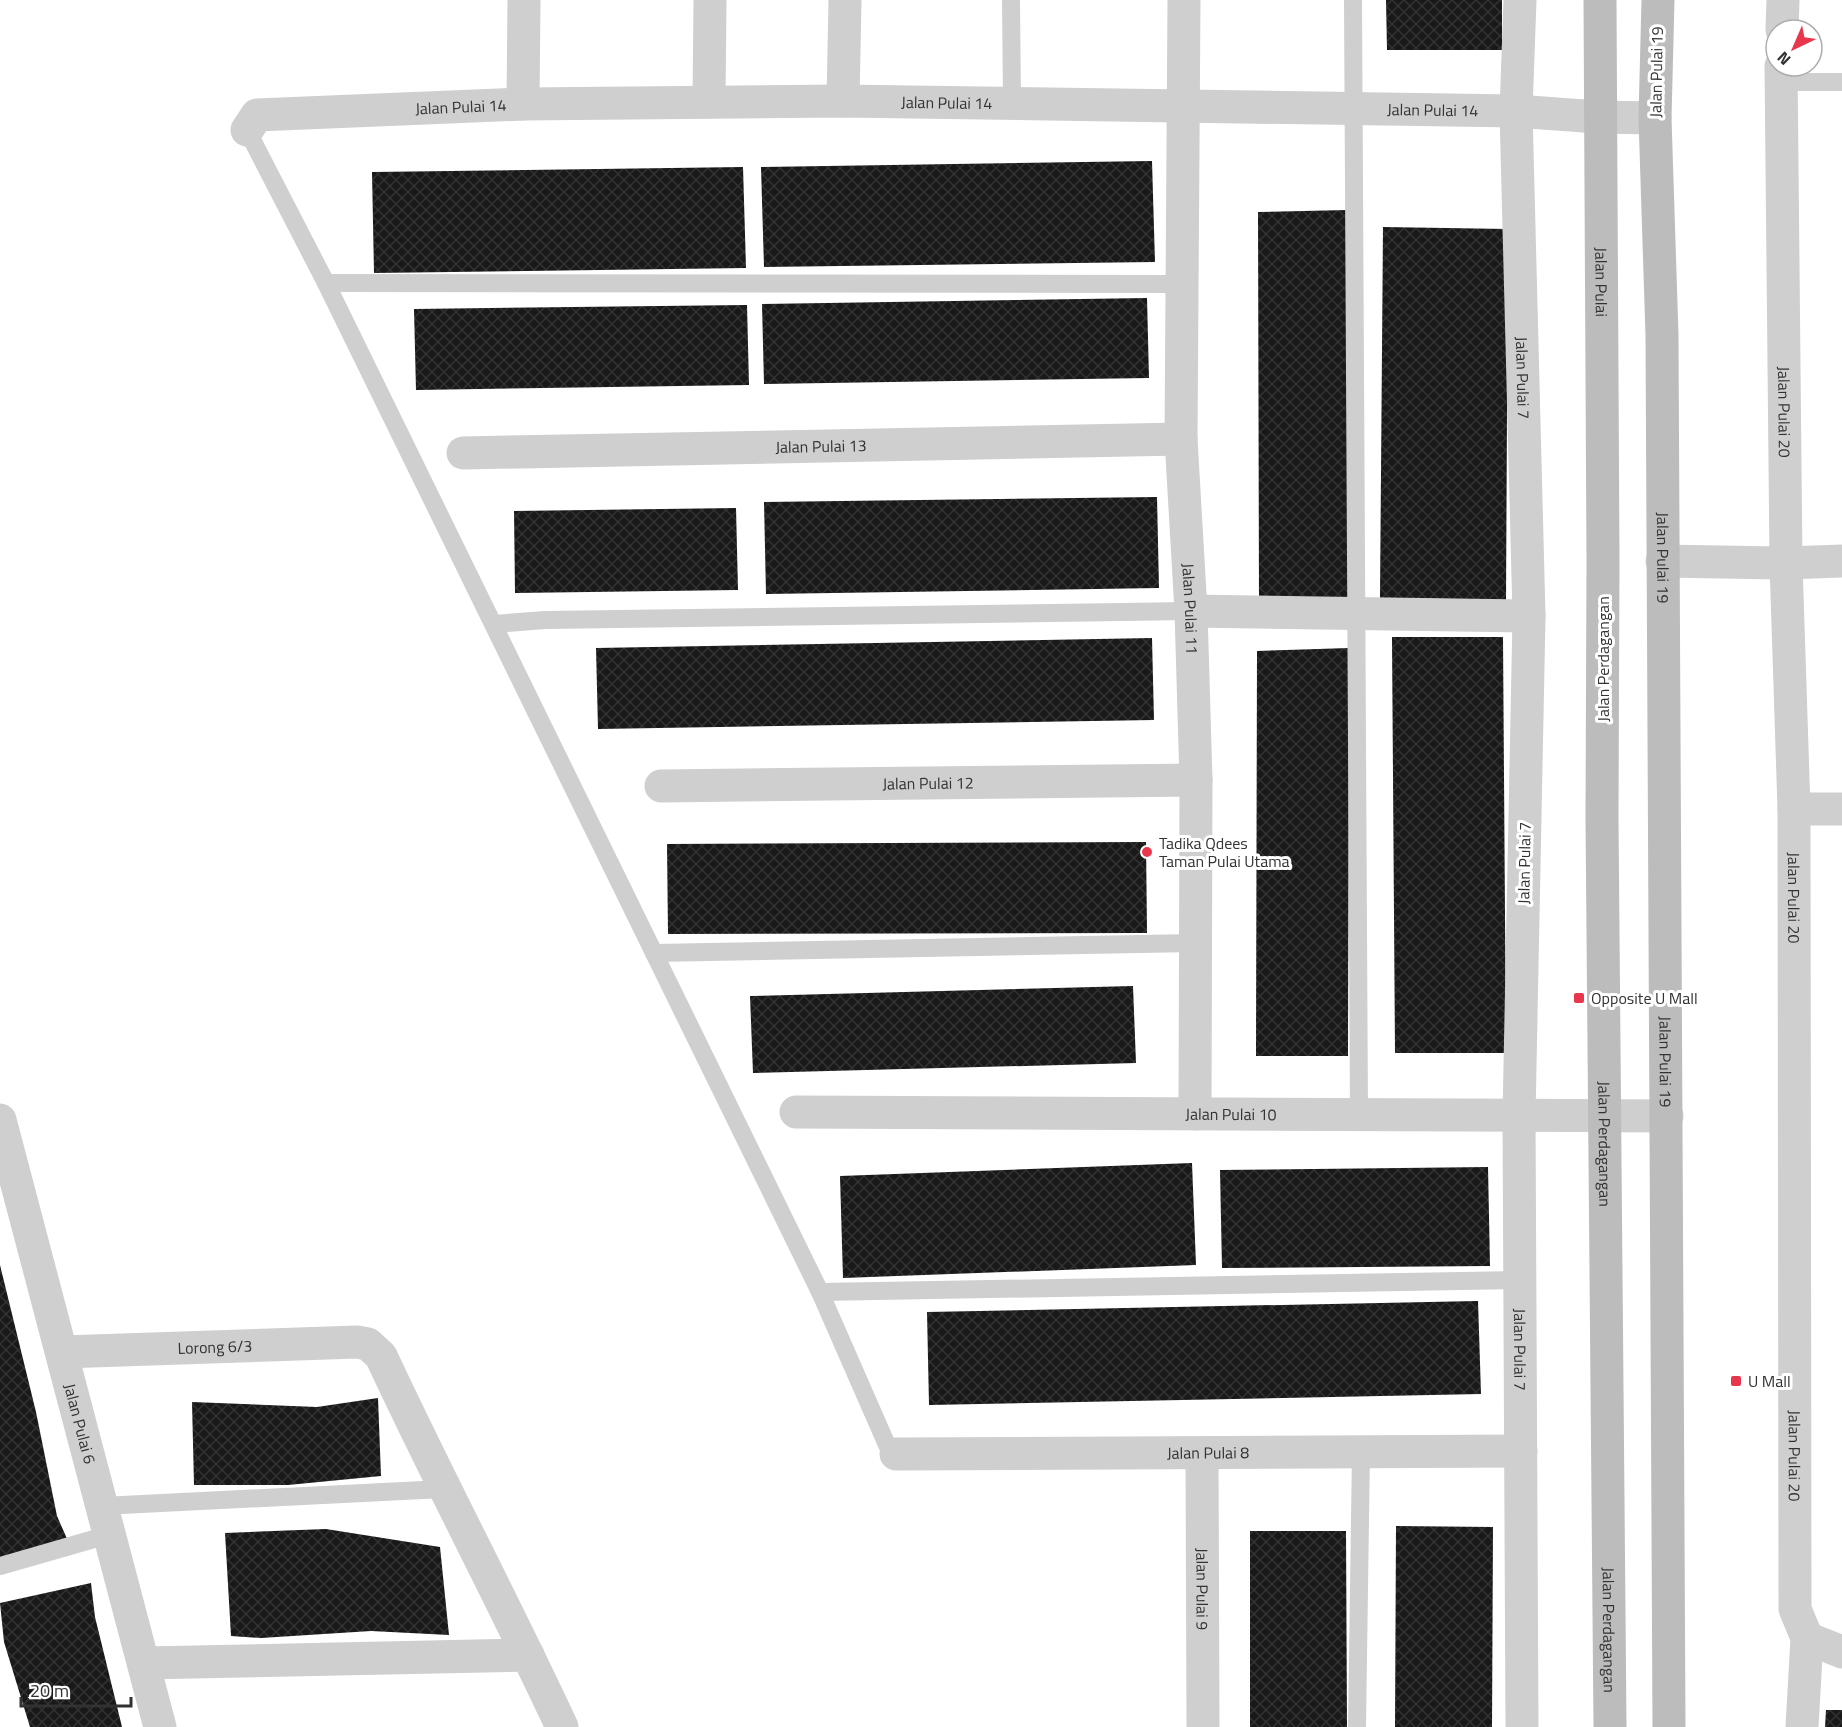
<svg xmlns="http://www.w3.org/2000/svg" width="1842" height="1727" font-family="'Titillium Web',sans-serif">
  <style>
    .building { fill: url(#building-cross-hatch) }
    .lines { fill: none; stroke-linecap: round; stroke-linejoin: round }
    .service { stroke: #cfcfcf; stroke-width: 18 }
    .minor { stroke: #cfcfcf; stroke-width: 33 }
    .secondary { stroke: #bcbcbc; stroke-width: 33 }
    .poi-dot { fill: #e8364d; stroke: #fff; stroke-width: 2 }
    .labels { text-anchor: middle; stroke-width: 6; stroke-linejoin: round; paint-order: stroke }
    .street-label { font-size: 16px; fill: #323232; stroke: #fff }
    .poi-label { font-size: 16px; fill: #323232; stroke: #fff; text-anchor: start }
  </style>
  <defs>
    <pattern id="building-cross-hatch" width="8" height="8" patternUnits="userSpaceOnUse" patternTransform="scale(1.5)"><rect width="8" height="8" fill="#191919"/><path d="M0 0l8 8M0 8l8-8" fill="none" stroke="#323232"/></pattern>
  </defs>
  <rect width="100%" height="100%" fill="#fff"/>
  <g class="building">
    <polygon points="1386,0 1502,0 1502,50 1387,50"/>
    <polygon points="1152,161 1155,262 764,267 761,167"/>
    <polygon points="743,167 746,268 374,273 372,172"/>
    <polygon points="1348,210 1351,600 1259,601 1258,212"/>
    <polygon points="1383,227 1508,229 1506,600 1380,598"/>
    <polygon points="1147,298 1149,378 764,384 762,304"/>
    <polygon points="747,305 749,385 416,390 414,309"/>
    <polygon points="1157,497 1159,588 766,594 764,502"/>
    <polygon points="736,508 738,590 515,593 514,511"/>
    <polygon points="1392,637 1503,637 1506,1053 1395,1053"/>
    <polygon points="1152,638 1154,720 598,729 596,648"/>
    <polygon points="1349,648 1348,1056 1256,1056 1257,651"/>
    <polygon points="1146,842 1147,933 668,934 667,844"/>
    <polygon points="1133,986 1136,1063 753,1073 750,996"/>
    <polygon points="1192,1163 1196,1265 843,1278 840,1176"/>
    <polygon points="1488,1167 1490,1266 1222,1268 1220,1170"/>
    <polygon points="0,1265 36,1412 57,1516 68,1541 0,1558"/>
    <polygon points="1478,1301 1481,1394 929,1405 927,1312"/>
    <polygon points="378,1398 381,1476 288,1485 194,1485 192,1402 317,1407"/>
    <polygon points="1396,1526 1493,1527 1492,1727 1395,1727"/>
    <polygon points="326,1529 440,1547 449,1635 371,1631 261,1638 231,1636 225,1533"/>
    <polygon points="1250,1531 1346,1531 1347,1727 1250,1727"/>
    <polygon points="91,1583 95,1617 122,1727 30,1727 4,1642 0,1603"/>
    <polygon points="1826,1710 1842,1710 1842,1727 1825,1727"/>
  </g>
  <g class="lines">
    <g class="service">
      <polyline points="1011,0 1012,102"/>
      <polyline points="1353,0 1359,1115"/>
      <polyline points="1781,82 1842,82"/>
      <polyline points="247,130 326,283 820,1292 887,1445 896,1454"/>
      <polyline points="326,283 1183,284"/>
      <polyline points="494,624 545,620 1191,611"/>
      <polyline points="654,953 1195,943"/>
      <polyline points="820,1292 1520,1280"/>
      <polyline points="102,1506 443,1489"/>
      <polyline points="0,1566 108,1535"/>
      <polyline points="1357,1727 1361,1451"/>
    </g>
    <g class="minor">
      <path id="s1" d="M1184,0L1181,439L1191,611L1196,780L1195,1114"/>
      <path id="s2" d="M1520,0L1516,111L1529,616L1519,1116L1522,1727"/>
      <polyline points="1782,30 1783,0"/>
      <path id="s3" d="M1781,66L1786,563L1794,809L1795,1609L1807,1638L1802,1727"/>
      <polyline points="843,101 845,0"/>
      <polyline points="709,102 710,0"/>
      <polyline points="523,104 524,0"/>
      <path id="s4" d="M247,130L257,115L523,104L843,101L1516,111L1598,117L1655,118"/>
      <path id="s5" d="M463,453L1181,439"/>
      <polyline points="1662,561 1786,563 1842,561"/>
      <polyline points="1191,611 1529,616"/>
      <path id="s6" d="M661,786L1196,780"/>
      <polyline points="1794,809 1842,809"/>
      <path id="s7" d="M796,1112L1667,1116"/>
      <path id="s8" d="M0,1120L160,1727"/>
      <path id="s9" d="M62,1352L357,1342L368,1344L381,1356C439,1481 504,1602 562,1727"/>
      <path id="s10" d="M1202,1453L1203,1727"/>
      <path id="s11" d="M896,1454L1521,1451"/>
      <polyline points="1807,1638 1842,1652"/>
      <polyline points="144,1663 528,1655"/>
    </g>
    <g class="secondary">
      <path id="s12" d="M1600,0L1603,563L1602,819L1610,1727"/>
      <path id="s13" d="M1658,0L1655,118L1662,335L1669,1727"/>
    </g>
  </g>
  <g class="poi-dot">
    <circle cx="1147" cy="852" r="6"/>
    <rect x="1573" y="992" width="12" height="12" rx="3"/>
    <rect x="1730" y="1375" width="12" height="12" rx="3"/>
  </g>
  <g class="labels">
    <g class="street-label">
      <text transform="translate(1656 72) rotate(-89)" y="6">Jalan Pulai 19</text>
      <text dy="6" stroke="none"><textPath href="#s4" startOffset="708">Jalan Pulai 14</textPath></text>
      <text dy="6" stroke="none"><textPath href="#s4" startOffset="222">Jalan Pulai 14</textPath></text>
      <text dy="6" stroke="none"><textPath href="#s4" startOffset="1194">Jalan Pulai 14</textPath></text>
      <text dy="6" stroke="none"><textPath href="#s12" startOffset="282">Jalan Pulai</textPath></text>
      <text dy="6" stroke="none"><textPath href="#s2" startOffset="378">Jalan Pulai 7</textPath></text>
      <text dy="6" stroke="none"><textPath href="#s3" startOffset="346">Jalan Pulai 20</textPath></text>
      <text dy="6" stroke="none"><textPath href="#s5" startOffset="358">Jalan Pulai 13</textPath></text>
      <text dy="6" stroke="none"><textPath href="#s13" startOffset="558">Jalan Pulai 19</textPath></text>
      <text dy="6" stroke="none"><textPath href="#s1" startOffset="609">Jalan Pulai 11</textPath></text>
      <text transform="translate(1603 659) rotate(-90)" y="6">Jalan Perdagangan</text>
      <text dy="6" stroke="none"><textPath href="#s6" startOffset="267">Jalan Pulai 12</textPath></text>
      <text transform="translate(1524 863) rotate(-89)" y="6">Jalan Pulai 7</text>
      <text dy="6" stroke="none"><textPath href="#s3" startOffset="832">Jalan Pulai 20</textPath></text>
      <text dy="6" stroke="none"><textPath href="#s13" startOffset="1062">Jalan Pulai 19</textPath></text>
      <text dy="6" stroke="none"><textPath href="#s7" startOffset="435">Jalan Pulai 10</textPath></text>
      <text dy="6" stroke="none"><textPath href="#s12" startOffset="1144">Jalan Perdagangan</textPath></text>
      <text dy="6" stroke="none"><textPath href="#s9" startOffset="153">Lorong 6/3</textPath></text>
      <text dy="6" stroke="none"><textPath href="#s2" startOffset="1350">Jalan Pulai 7</textPath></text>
      <text dy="6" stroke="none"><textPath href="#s8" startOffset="314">Jalan Pulai 6</textPath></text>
      <text dy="6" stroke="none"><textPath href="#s11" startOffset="312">Jalan Pulai 8</textPath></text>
      <text dy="6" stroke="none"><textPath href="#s3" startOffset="1390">Jalan Pulai 20</textPath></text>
      <text dy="6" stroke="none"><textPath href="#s10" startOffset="136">Jalan Pulai 9</textPath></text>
      <text dy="6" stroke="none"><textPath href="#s12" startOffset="1630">Jalan Perdagangan</textPath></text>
    </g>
    <g class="poi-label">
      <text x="1159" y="849">Tadika Qdees<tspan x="1159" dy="18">Taman Pulai Utama</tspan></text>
      <text x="1591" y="1004">Opposite U Mall</text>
      <text x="1748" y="1387">U Mall</text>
    </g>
  </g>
  <g transform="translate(1794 48) rotate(224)"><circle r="28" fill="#ffffff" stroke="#adadad" stroke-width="1.5"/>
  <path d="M0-4.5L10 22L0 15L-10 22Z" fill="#e8364d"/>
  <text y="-9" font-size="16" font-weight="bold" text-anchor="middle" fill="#323232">N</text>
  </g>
  <path d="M21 1697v9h110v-9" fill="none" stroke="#323232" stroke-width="3"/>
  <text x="30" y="1697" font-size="18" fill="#323232" stroke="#ffffff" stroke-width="4.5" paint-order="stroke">20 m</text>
</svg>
